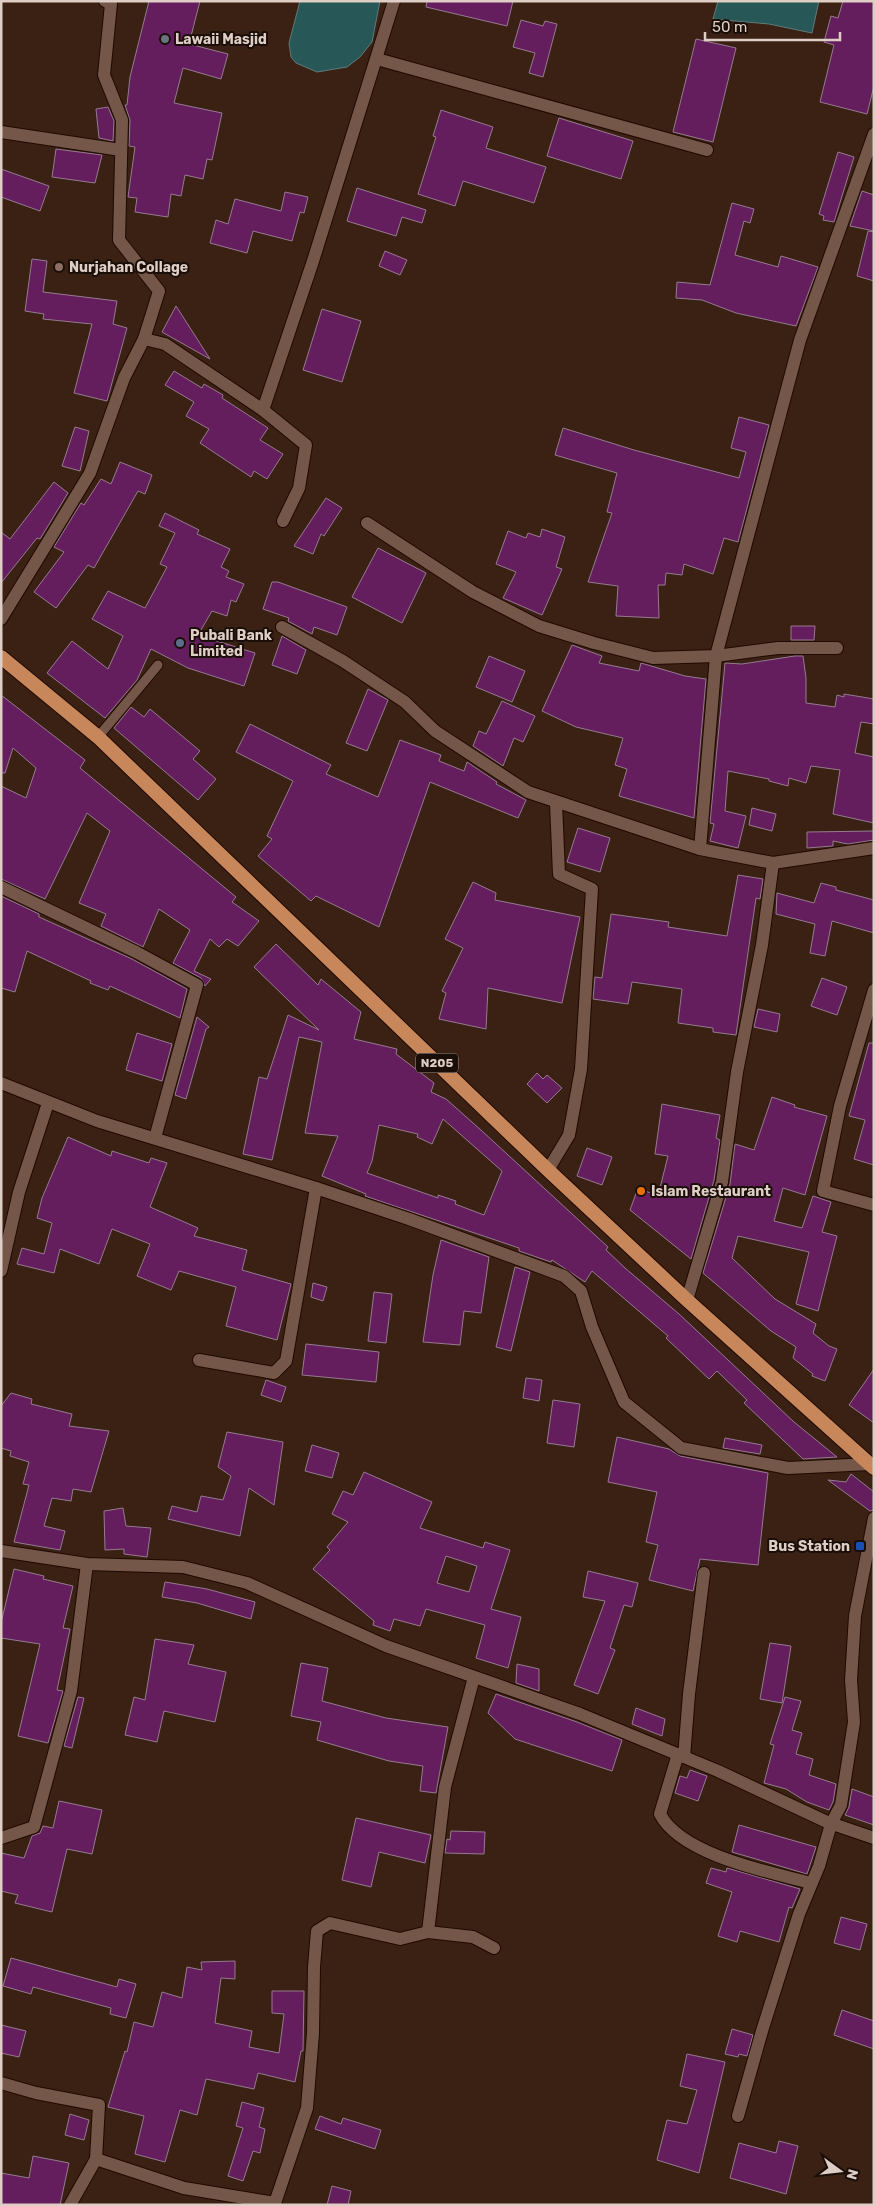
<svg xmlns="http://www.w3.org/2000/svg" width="875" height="2206" font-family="Rubik,sans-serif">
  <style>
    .water { fill: #285758; stroke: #5f7b79 }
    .building { fill: #641d5d; stroke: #957b90; fill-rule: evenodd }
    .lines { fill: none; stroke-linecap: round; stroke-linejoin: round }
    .service-casing { stroke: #200901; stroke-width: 11 }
    .minor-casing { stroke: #200901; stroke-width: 14 }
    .trunk-casing { stroke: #200901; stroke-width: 16 }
    .service { stroke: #745749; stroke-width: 9 }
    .minor { stroke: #745749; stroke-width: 12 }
    .trunk { stroke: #c8875a; stroke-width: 14 }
    .worship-dot { fill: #6b7280; stroke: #190e08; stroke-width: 2 }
    .education-dot { fill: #8d6e63; stroke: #190e08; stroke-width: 2 }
    .service-dot { fill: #5c6f8a; stroke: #190e08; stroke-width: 2 }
    .food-dot { fill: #e8710a; stroke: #190e08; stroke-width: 2 }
    .transit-dot { fill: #1a4fb4; stroke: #190e08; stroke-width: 2 }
    .labels { text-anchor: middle; stroke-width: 4; stroke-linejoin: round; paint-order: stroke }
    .shield { fill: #190e08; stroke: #a4948c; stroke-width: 1 }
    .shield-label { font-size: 12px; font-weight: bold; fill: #dfcec5 }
    .poi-label { font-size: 14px; font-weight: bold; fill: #dfcec5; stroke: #190e08; text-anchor: start }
  </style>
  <rect width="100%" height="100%" fill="#3a2114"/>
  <g class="water">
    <polygon points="300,1 380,1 372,42 360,57 347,67 317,72 296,63 291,57 289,43"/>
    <polygon points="718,1 819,1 812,33 769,24 713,19"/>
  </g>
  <g class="building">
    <polygon points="149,1 200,1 189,44 228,54 221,79 183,68 174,103 222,113 212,160 207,159 203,179 185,175 181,196 171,194 168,217 135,212 137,198 128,197 135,147 129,146 130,120 125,105 127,105 130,77"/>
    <polygon points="427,1 513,1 507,26 426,7"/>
    <polygon points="843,1 874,1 874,86 867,114 820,102 834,45 824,42 831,16 838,18"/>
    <polygon points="521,20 543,26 545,21 557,24 543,77 529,73 535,53 513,47"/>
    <polygon points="696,39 736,48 713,142 673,132"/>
    <polygon points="108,107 114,121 113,141 99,138 96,109"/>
    <polygon points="441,110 493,127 486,148 546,167 534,203 463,181 455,206 418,194 436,137 433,136"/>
    <polygon points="559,118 633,141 621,179 547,156"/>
    <polygon points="56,149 102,155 95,183 52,177"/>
    <polygon points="838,152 854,157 834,222 823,220 824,216 819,214"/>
    <polygon points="1,169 49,186 40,211 1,197"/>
    <polygon points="357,188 426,210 422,223 402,217 396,236 347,221"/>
    <polygon points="862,191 874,195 874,231 850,226"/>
    <polygon points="285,192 308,197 304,213 300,212 292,241 253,231 247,253 210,243 216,220 228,224 235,199 281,211"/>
    <polygon points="732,203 754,209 750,223 744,221 735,255 778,267 781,256 818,267 796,326 736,313 702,300 676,298 677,282 710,285"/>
    <polygon points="868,231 874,232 874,281 857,276"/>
    <polygon points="385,251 407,260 400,275 379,266"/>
    <polygon points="32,259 47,261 43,292 117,301 113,324 127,328 107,401 74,393 92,324 43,319 44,314 25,311"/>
    <polygon points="176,306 210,359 162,332"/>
    <polygon points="322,309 361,321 342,382 303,370"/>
    <polygon points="174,371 202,388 204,384 223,395 222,398 268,428 260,440 283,454 267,479 254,471 251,477 200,443 209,429 186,416 194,402 165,385"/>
    <polygon points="739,417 769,425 738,542 724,538 713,574 684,564 682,575 666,573 665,585 658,585 659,618 616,616 618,586 588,582 612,513 607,512 617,473 555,455 563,428 634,450 739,478 746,452 731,448"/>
    <polygon points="75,427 89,431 80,471 62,466"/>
    <polygon points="120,462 152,475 145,494 138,491 94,568 88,565 56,608 34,592 64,552 54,547 81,503 84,505 101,479 111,484"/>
    <polygon points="54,482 68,493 40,539 37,538 1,583 1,532 10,539"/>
    <polygon points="326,498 342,508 324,536 321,534 313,554 294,546"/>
    <polygon points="165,513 199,530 197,534 230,549 221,567 229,571 226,577 244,584 236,602 231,600 227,616 212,611 198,635 255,653 244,686 188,668 151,649 137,680 105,718 47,673 72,641 108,669 123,636 92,619 108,591 145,608 167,567 160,564 175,533 159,526"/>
    <polygon points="542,529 565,537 556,567 562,569 542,615 503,598 516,572 496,564 508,531 526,538 528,533 540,537"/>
    <polygon points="378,548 426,573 402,623 352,597"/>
    <polygon points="272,582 278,582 347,607 337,635 314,627 312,634 288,621 289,618 263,609"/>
    <polygon points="791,626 815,626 814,640 791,640"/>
    <polygon points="282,636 306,650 297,674 272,665"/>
    <polygon points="572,645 602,656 599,663 639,671 641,663 685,676 706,679 694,818 619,796 627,769 615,765 623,738 576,727 542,711"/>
    <polygon points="489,656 525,671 512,702 476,687"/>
    <polygon points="795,656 803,656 806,678 806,703 835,707 837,695 844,697 844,694 874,699 874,724 861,722 855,753 874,757 874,823 833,814 840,770 811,766 806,783 789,778 788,786 769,781 769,779 728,771 725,811 746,816 738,848 710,841 714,824 710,823 725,663 742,664"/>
    <polygon points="368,689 388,700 367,751 346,743"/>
    <polygon points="1,695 85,760 80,768 236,897 232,902 259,921 238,946 227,939 219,947 210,939 194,971 211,979 205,986 201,978 173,963 190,930 159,909 143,947 101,926 106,914 79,903 110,831 87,813 45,899 1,879 1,786 26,798 36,768 13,748 5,773 1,773"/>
    <polygon points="502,701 535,716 523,742 514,738 503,766 473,746 479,731 486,734"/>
    <polygon points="131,707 144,717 150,709 200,751 193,759 216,779 198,800 114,728"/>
    <polygon points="250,724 331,765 326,774 378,797 400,740 441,755 439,761 464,771 467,762 497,782 496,784 526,800 518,818 430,782 379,927 316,896 311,901 258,856 272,839 267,836 293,781 236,752"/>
    <polygon points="752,808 776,814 772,831 749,825"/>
    <polygon points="578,828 610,838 600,872 567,862"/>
    <polygon points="874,831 874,840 848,844 833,841 833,846 807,848 807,832"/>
    <polygon points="738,875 763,879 760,899 756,898 736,1035 713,1032 713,1028 678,1023 682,989 632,982 628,1004 593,999 595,977 602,978 611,914 669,922 668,927 727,936"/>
    <polygon points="473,882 496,893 495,900 580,917 562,1003 488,988 486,1029 439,1019 446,993 442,991 463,948 445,939"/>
    <polygon points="821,883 836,887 836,890 874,900 874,933 832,921 825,956 810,953 815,924 776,914 777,893 814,903"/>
    <polygon points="1,896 39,914 39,917 132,959 187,989 180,1018 110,986 108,990 90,983 91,981 27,951 15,992 1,988"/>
    <path d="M276,944L318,985L321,979L361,1012L354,1039L397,1049L396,1054L434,1083L431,1092L446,1099L482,1131L608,1247L606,1250L625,1268L679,1314L794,1422L837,1457L803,1459L744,1403L747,1400L717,1371L709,1379L666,1338L668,1336L592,1271L585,1282L552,1260L551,1262L519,1251V1248L365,1196L366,1194L322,1176L338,1136L305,1133L322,1042L299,1037L272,1160L243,1154L259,1077L267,1079L288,1015L319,1030L254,967ZM443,1119L502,1171L484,1215L455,1204L456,1201L438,1195V1198L367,1173L372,1161L379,1125L418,1134L417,1137L432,1144Z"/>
    <polygon points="822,978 847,987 837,1015 811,1006"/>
    <polygon points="758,1009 780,1014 777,1032 754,1027"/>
    <polygon points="197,1017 209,1027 206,1029 186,1099 175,1095"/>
    <polygon points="137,1033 172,1044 162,1081 126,1070"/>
    <polygon points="869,1043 874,1043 874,1165 854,1159 865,1120 849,1116"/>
    <polygon points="537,1073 543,1079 547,1075 562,1088 547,1103 527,1084"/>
    <polygon points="772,1097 795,1105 794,1107 827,1116 805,1195 783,1188 774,1221 802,1228 813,1196 831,1202 822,1232 837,1236 818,1311 796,1304 809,1252 738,1236 732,1258 775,1299 816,1324 813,1333 829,1346 837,1349 825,1381 812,1376 813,1374 793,1358 796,1347 771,1331 703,1273 730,1184 735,1144 754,1150"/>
    <polygon points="662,1104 720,1115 716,1138 720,1140 714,1180 691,1259 630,1210 638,1188 658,1196 668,1156 655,1154"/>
    <polygon points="68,1137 111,1156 112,1151 149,1163 151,1158 167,1163 150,1207 198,1228 194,1236 247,1250 242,1270 291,1284 277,1340 226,1326 236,1287 179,1271 171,1290 137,1276 150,1244 112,1229 99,1264 60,1249 54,1273 17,1264 22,1248 44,1254 52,1223 37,1218 42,1198"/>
    <polygon points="587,1148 612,1157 602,1185 577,1176"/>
    <polygon points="441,1240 489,1257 481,1313 464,1311 460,1345 423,1342 433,1275"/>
    <polygon points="515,1267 530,1272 511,1351 496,1347"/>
    <polygon points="313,1283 327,1287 323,1301 311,1297"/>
    <polygon points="374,1292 392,1294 386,1343 368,1341"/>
    <polygon points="306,1344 379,1352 376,1382 302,1375"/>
    <polygon points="874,1369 874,1423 849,1405"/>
    <polygon points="526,1378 542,1380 539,1401 523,1398"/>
    <polygon points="266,1380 286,1387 281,1402 261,1395"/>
    <polygon points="11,1393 32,1399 31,1404 72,1414 69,1426 109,1431 91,1492 73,1489 71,1501 52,1498 44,1526 65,1531 60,1550 14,1542 29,1485 23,1484 29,1462 10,1456 11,1451 1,1448 1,1406"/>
    <polygon points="553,1400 580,1404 574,1447 547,1443"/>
    <polygon points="227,1432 283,1442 274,1505 249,1488 240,1536 168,1519 172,1506 197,1512 201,1496 223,1500 231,1476 218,1467"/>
    <polygon points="617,1437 669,1449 680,1456 768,1473 758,1565 700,1559 693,1591 649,1580 658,1545 646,1542 657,1492 608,1482"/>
    <polygon points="725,1438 762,1445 760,1454 723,1448"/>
    <polygon points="312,1445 339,1453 332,1478 305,1471"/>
    <path d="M364,1472L432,1502L420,1528L483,1548L485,1542L510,1550L491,1609L521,1617L508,1668L476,1658L485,1625L426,1609L420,1626L394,1619L390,1631L373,1625L374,1621L313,1569L330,1550L327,1547L348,1522L332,1514L343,1491L353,1495ZM446,1556L477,1566L469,1592L437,1583Z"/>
    <polygon points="851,1474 874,1492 874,1510 870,1511 828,1480 846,1482"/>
    <polygon points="123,1508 126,1526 151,1528 147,1557 124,1554 124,1549 105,1550 104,1511"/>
    <polygon points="14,1569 44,1576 43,1579 73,1586 63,1628 70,1629 57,1690 63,1691 48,1743 18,1736 40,1644 1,1638 1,1623"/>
    <polygon points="588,1571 638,1583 632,1607 624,1605 610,1648 615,1650 598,1694 574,1685 605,1601 583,1597"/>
    <polygon points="165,1582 207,1589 255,1602 251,1619 197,1603 162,1597"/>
    <polygon points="155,1639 194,1645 188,1664 226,1672 215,1722 164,1711 157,1742 125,1735 134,1697 145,1700"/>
    <polygon points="770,1643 791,1646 782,1703 760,1699"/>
    <polygon points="301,1663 328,1668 322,1701 386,1718 448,1727 436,1793 420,1791 423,1766 389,1761 317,1740 321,1722 291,1716"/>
    <polygon points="517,1664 539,1669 539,1691 516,1683"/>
    <polygon points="496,1694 577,1722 622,1740 612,1771 515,1739 488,1713"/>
    <polygon points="78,1697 84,1698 72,1748 64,1746"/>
    <polygon points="785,1697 801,1701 792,1730 802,1733 796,1754 813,1759 809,1775 836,1784 833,1802 829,1810 807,1802 786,1789 764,1783 774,1745 770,1744"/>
    <polygon points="636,1708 665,1719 662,1736 632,1724"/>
    <polygon points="690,1770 707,1776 698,1801 675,1793 680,1776 687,1778"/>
    <polygon points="852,1789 874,1797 874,1825 845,1815 849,1807"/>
    <polygon points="59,1801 102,1810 92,1854 67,1849 52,1912 15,1903 18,1895 1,1891 1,1853 24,1858 32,1836 40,1833 43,1826 53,1828"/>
    <polygon points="356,1818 431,1835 425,1863 379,1852 371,1887 342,1880"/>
    <polygon points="739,1825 816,1847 807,1874 732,1852"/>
    <polygon points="451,1831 485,1832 484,1854 445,1853 447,1839 450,1840"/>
    <polygon points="711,1868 726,1872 727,1868 800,1889 792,1908 789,1907 779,1942 740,1931 737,1942 718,1936 732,1892 706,1883"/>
    <polygon points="841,1917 867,1924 860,1950 834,1943"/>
    <polygon points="11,1958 117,1987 119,1979 136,1984 126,2018 110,2014 111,2008 33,1987 31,1994 3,1986"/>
    <polygon points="235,1961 235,1979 221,1978 215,2023 252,2031 249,2047 279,2053 284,2014 272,2013 272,1991 304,1991 303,2051 301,2051 295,2082 258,2073 254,2089 206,2079 197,2115 180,2110 165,2162 135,2154 144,2116 108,2107 125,2051 127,2052 134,2022 153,2027 162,1992 182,1998 187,1967 202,1970 201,1962"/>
    <polygon points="842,2010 874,2021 874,2049 834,2035"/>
    <polygon points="1,2025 26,2031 19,2057 1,2053"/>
    <polygon points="732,2029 753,2035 747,2056 739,2054 738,2057 725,2054"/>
    <polygon points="687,2054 725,2062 699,2173 657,2160 667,2120 687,2124 697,2090 680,2086"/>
    <polygon points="242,2102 264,2108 259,2127 265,2129 260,2153 253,2151 243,2181 228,2176 243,2128 236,2126"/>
    <polygon points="70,2114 89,2120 84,2140 65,2135"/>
    <polygon points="320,2116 341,2124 343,2118 381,2130 375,2149 315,2129"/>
    <polygon points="779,2141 798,2146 786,2194 730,2178 739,2143 776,2153"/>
    <polygon points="33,2156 69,2163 60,2205 1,2205 1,2173 29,2178"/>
    <polygon points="332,2186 351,2191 348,2205 327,2205"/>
  </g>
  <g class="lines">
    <g class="service-casing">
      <polyline id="service" points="98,737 158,665"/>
    </g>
    <g class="minor-casing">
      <g id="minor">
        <polyline points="377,59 707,150"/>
        <polyline points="1,132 121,150"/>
        <polyline points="144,339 165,344 263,410 306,445 299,488 283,521"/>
        <polyline points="263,410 313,261 394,1"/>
        <polyline points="367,523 473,592 539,626 594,643 653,658 716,656 778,648 837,648"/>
        <polyline points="1,619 90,473 124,378 144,339 159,291 119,240 122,120 104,75 111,4 105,1"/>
        <polyline points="282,627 343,661 405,702 435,731 528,792 700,849"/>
        <polyline points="773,863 874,848"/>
        <polyline points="1,887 136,952 197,985 155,1138"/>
        <polyline points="874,990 840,1106 823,1191 874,1205"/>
        <polyline points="1,1083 97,1121 316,1188 409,1219 564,1276 581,1291 592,1327 624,1402 681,1448 788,1468 870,1464"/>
        <polyline points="548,1170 569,1135 581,1069 592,889 559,874 556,803"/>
        <polyline points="1,1271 19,1192 48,1103"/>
        <polyline points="687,1300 722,1182 737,1072 762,945 773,863 700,849 716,656 800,340 874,134"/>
        <polyline points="199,1360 274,1373 286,1361 316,1188"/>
        <polyline points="1,1551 87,1564 183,1567 247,1583 386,1646 580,1714 718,1771 827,1822 874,1838"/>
        <path d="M678,1754L660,1814C681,1855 769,1872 811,1883"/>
        <polyline points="684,1757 689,1694 704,1573"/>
        <polyline points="1,1838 34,1827 71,1691 87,1564"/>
        <polyline points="428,1932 445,1787 474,1677"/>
        <polyline points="1,2083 36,2093 99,2105 96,2159 184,2188 275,2203 307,2108 313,2033 314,1967 317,1931 330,1923 400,1939 428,1932 473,1937 494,1948"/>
        <polyline points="738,2116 762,2031 799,1914 819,1866 831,1824 841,1805 854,1722 851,1680 855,1616 874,1518"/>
        <polyline points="70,2205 96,2159"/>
      </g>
    </g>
    <g class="trunk-casing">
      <polyline id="trunk" points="1,657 98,737 548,1170 687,1300 874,1468"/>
    </g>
    <use href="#service" class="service"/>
    <use href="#minor" class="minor"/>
    <use href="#trunk" class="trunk"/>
  </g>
  <circle class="worship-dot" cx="165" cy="39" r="5"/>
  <circle class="education-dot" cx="59" cy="267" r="5"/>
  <circle class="service-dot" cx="180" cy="643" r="5"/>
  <circle class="food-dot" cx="641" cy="1191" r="5"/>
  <rect class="transit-dot" x="855" y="1541" width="10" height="10" rx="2.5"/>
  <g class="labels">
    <rect class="shield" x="416" y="1053.5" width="42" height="19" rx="4"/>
    <g class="shield-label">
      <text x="437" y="1067">N205</text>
    </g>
    <g class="poi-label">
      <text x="175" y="44">Lawaii Masjid</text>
      <text x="69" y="272">Nurjahan Collage</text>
      <text x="190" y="640">Pubali Bank<tspan x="190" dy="16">Limited</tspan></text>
      <text x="651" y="1196">Islam Restaurant</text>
      <text x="850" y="1551" text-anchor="end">Bus Station</text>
    </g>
  </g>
  <rect width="875" height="2206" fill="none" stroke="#dfcec5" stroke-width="5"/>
  <g transform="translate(840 2171) rotate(105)" stroke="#190e08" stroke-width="4" paint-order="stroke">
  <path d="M0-4L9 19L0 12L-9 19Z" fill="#dfcec5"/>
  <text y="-8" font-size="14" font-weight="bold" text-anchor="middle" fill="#dfcec5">N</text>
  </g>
  <path d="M705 32v8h135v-8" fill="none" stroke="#dfcec5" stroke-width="2.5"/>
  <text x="712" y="32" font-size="15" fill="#dfcec5" stroke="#190e08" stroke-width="4" paint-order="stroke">50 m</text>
</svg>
